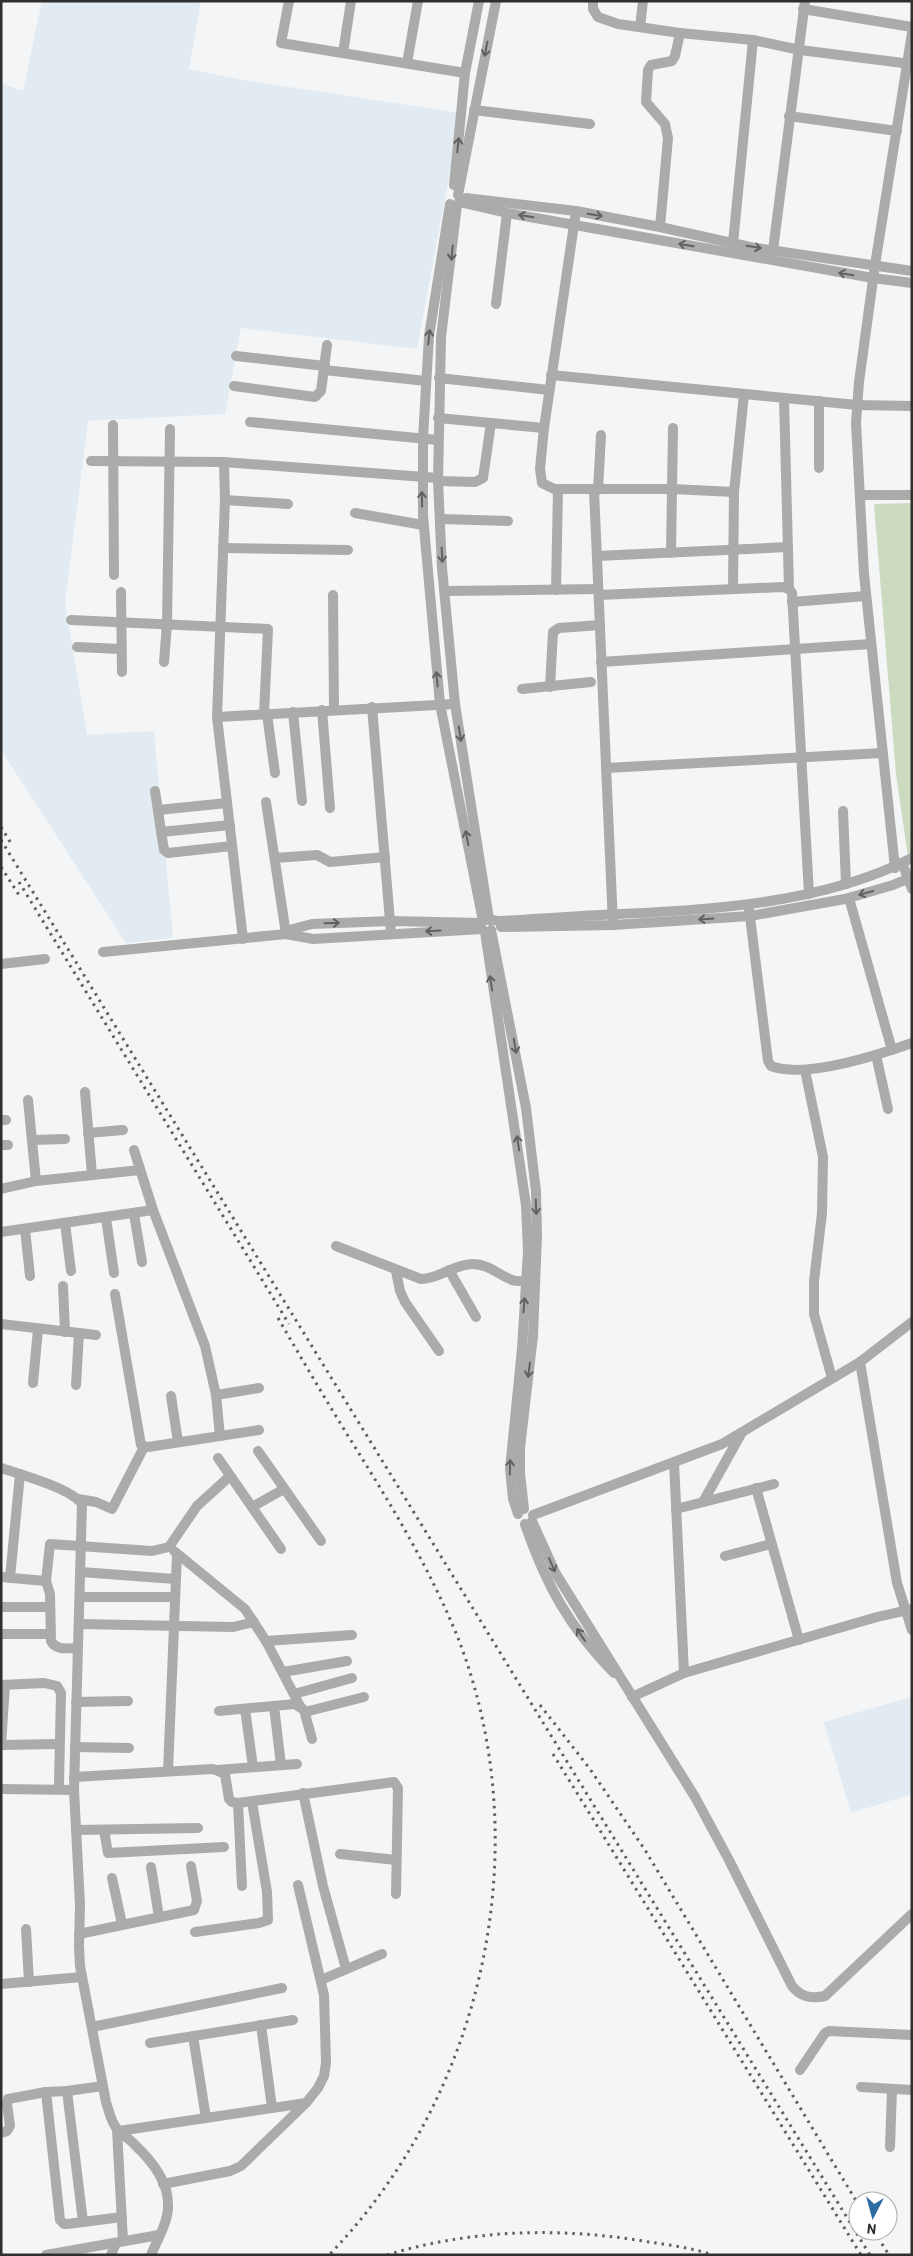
<svg xmlns="http://www.w3.org/2000/svg" width="913" height="2256" font-family="Barlow,sans-serif">
  <style>
    .built { fill: #e3ebf2 }
    .green { fill: #ccdabf }
    .lines { fill: none; stroke-linecap: round; stroke-linejoin: round }
    .minor { stroke: #ababaa; stroke-width: 10 }
    .rail { stroke: #5f6061; stroke-width: 3; stroke-dasharray: 2.5 5; stroke-linecap: butt }
    .oneway { stroke: #606160 }
  </style>
  <rect width="100%" height="100%" fill="#f3f5f6"/>
  <g class="built">
    <polygon points="42,1 201,1 189,69 242,80 461,113 417,349 241,328 225,414 88,421 65,603 87,735 154,731 173,938 126,943 1,750 1,83 23,91"/>
    <polygon points="912,1697 912,1794 851,1813 824,1722"/>
  </g>
  <polygon class="green" points="912,503 912,863 909,864 896,774 874,504"/>
  <g class="lines">
    <g class="minor">
      <polyline points="289,1 281,43 465,73"/>
      <polyline points="593,1 593,9 598,17 618,24 680,33 753,40 800,50 911,64"/>
      <polyline points="803,9 912,27"/>
      <polyline points="640,27 643,1"/>
      <polyline points="343,53 351,1"/>
      <polyline points="407,63 418,1"/>
      <polyline points="474,110 590,124"/>
      <polyline points="789,116 897,131"/>
      <polyline points="454,185 465,73 479,1"/>
      <polyline points="458,195 496,1"/>
      <polyline points="466,198 576,211 660,227 750,247 912,271"/>
      <polyline points="459,202 507,213 873,278 912,283"/>
      <polyline points="450,204 429,336 423,438 423,516 440,704 483,921"/>
      <polyline points="457,205 441,337 438,481 442,568 455,704 489,919"/>
      <polyline points="576,211 544,428 540,469 542,483 554,489 672,489 734,492 744,394"/>
      <polyline points="660,227 668,138 665,124 646,102 648,70 651,65 672,61 675,56 680,33"/>
      <polyline points="733,243 753,40"/>
      <polyline points="773,250 805,1"/>
      <polyline points="496,304 507,213"/>
      <polyline points="236,356 325,366"/>
      <polyline points="324,370 426,381"/>
      <polyline points="551,375 857,405 912,406"/>
      <polyline points="439,378 549,390"/>
      <polyline points="234,386 315,397 321,391 327,345"/>
      <polyline points="784,398 789,589"/>
      <polyline points="438,418 544,428"/>
      <polyline points="250,422 438,440"/>
      <polyline points="113,425 114,575"/>
      <polyline points="91,461 224,462 438,478"/>
      <polyline points="224,462 225,500 217,717 243,939"/>
      <polyline points="819,468 819,401"/>
      <polyline points="438,481 475,482 483,478 491,423"/>
      <polyline points="594,490 613,925"/>
      <polyline points="598,490 601,435"/>
      <polyline points="860,495 912,495"/>
      <polyline points="225,500 288,504"/>
      <polyline points="355,513 423,525"/>
      <polyline points="440,519 508,521"/>
      <polyline points="223,548 348,550"/>
      <polyline points="671,553 673,428"/>
      <polyline points="597,556 788,547"/>
      <polyline points="733,589 734,492"/>
      <polyline points="556,590 558,489"/>
      <polyline points="445,591 598,589"/>
      <polyline points="121,592 122,672"/>
      <polyline points="333,595 334,710"/>
      <polyline points="599,595 783,587 789,589 792,593 809,894"/>
      <polyline points="792,602 866,596"/>
      <polyline points="71,620 268,629 264,714"/>
      <polyline points="77,647 121,649"/>
      <polyline points="164,662 167,624 170,429"/>
      <polyline points="601,662 871,644"/>
      <polyline points="550,687 553,632 559,628 600,625"/>
      <polyline points="522,689 591,682"/>
      <polyline points="372,707 391,933"/>
      <polyline points="322,710 330,808"/>
      <polyline points="293,712 302,801"/>
      <polyline points="267,714 275,773"/>
      <polyline points="217,717 455,704"/>
      <polyline points="606,768 882,753"/>
      <polyline points="155,791 163,844 164,850 168,853 232,846"/>
      <polyline points="266,802 286,934"/>
      <polyline points="158,810 227,803"/>
      <polyline points="843,811 846,884"/>
      <polyline points="161,832 230,825"/>
      <polyline points="275,858 317,855 330,862 385,857"/>
      <polyline points="902,863 912,889"/>
      <polyline points="895,868 864,574 856,423 859,382 875,265 912,33"/>
      <polyline points="849,898 892,1050"/>
      <path d="M749,909L768,1061L771,1066C805,1079 878,1055 912,1043"/>
      <path d="M484,920C489,919 496,921 502,921C528,919 555,918 582,916C691,910 812,909 912,858"/>
      <polyline points="501,927 613,925 750,916 845,899 893,885 912,877"/>
      <polyline points="491,930 526,1108 536,1191 537,1235 533,1336 520,1448 520,1473 524,1509"/>
      <polyline points="485,932 526,1205 528,1251 522,1349 510,1469 513,1499 518,1514"/>
      <polyline points="286,934 293,929 312,924 391,921 481,923"/>
      <polyline points="103,952 286,934 313,939 482,929"/>
      <polyline points="1,964 45,959"/>
      <polyline points="876,1055 888,1109"/>
      <polyline points="805,1070 823,1157 822,1213 814,1281 814,1314 832,1378"/>
      <polyline points="85,1092 92,1175"/>
      <polyline points="28,1100 36,1181"/>
      <polyline points="1,1120 6,1120"/>
      <polyline points="88,1133 123,1130"/>
      <polyline points="32,1140 65,1139"/>
      <polyline points="1,1145 8,1145"/>
      <polyline points="134,1150 153,1210 205,1346 216,1395 220,1436"/>
      <polyline points="1,1189 36,1181 140,1170"/>
      <polyline points="134,1214 142,1262"/>
      <polyline points="106,1218 114,1273"/>
      <polyline points="65,1223 71,1271"/>
      <polyline points="25,1229 30,1276"/>
      <polyline points="1,1232 153,1210"/>
      <path d="M336,1246L421,1279C439,1279 454,1264 473,1264C488,1264 499,1275 512,1280C518,1282 525,1281 532,1281"/>
      <polyline points="449,1270 476,1317"/>
      <polyline points="396,1271 400,1291 405,1302 439,1351"/>
      <polyline points="63,1286 65,1332"/>
      <polyline points="115,1294 141,1445 148,1447 259,1430"/>
      <polyline points="1,1324 96,1335"/>
      <polyline points="860,1362 897,1583 912,1630"/>
      <polyline points="33,1383 38,1329"/>
      <polyline points="76,1385 79,1333"/>
      <polyline points="216,1395 259,1388"/>
      <polyline points="171,1396 178,1442"/>
      <polyline points="258,1451 321,1541"/>
      <polyline points="218,1458 281,1549"/>
      <polyline points="674,1462 684,1673"/>
      <path d="M1,1468C22,1475 70,1488 82,1504L74,1790L80,1905L79,1946L80,1966L106,2102C109,2111 111,2123 118,2130C123,2136 130,2139 135,2145C151,2160 168,2181 168,2204C169,2221 157,2240 151,2255"/>
      <polyline points="756,1488 799,1640"/>
      <polyline points="78,1499 96,1502 112,1509 144,1447"/>
      <polyline points="703,1502 741,1434"/>
      <polyline points="252,1507 284,1489"/>
      <polyline points="676,1509 774,1484"/>
      <polyline points="533,1515 722,1444 860,1362 912,1322"/>
      <path d="M532,1521L556,1574L695,1797L729,1860L792,1986C801,1997 811,1999 825,1996L912,1914"/>
      <path d="M525,1524C546,1585 569,1627 614,1673"/>
      <polyline points="174,1551 245,1609 266,1641 300,1706"/>
      <polyline points="725,1556 771,1544"/>
      <polyline points="81,1572 175,1579"/>
      <polyline points="1,1577 46,1581"/>
      <polyline points="10,1578 20,1474"/>
      <polyline points="80,1597 175,1597"/>
      <polyline points="1,1607 50,1607"/>
      <polyline points="79,1624 233,1627 254,1622"/>
      <polyline points="1,1634 50,1634"/>
      <polyline points="266,1641 352,1635"/>
      <path d="M78,1648C68,1648 56,1651 51,1641L50,1594L46,1581L50,1544L152,1551L169,1547L197,1506L230,1476"/>
      <polyline points="283,1672 347,1661"/>
      <polyline points="1,1685 44,1683 57,1686 61,1693 59,1784"/>
      <polyline points="294,1694 352,1678"/>
      <polyline points="632,1697 684,1673 877,1617 912,1609"/>
      <polyline points="76,1702 128,1701"/>
      <polyline points="274,1706 281,1765"/>
      <polyline points="245,1709 253,1767"/>
      <polyline points="219,1711 295,1704 304,1710 312,1739"/>
      <polyline points="305,1712 364,1697"/>
      <polyline points="1,1745 5,1685"/>
      <polyline points="1,1745 59,1744"/>
      <polyline points="75,1747 129,1748"/>
      <polyline points="217,1770 297,1764"/>
      <polyline points="168,1771 177,1554"/>
      <polyline points="74,1777 213,1769 225,1774 229,1799 232,1802 238,1803 394,1782 398,1788 396,1894"/>
      <polyline points="1,1789 74,1790"/>
      <polyline points="303,1793 323,1886 346,1969"/>
      <polyline points="238,1803 242,1886"/>
      <polyline points="76,1830 198,1828"/>
      <polyline points="104,1830 108,1853 224,1847"/>
      <polyline points="340,1854 396,1860"/>
      <polyline points="151,1867 159,1917"/>
      <polyline points="112,1878 122,1924"/>
      <polyline points="26,1929 29,1982"/>
      <polyline points="195,1932 259,1923 268,1920 267,1892 252,1802"/>
      <polyline points="79,1934 194,1910 197,1901 191,1866"/>
      <polyline points="321,1980 382,1954"/>
      <polyline points="1,1984 82,1977"/>
      <polyline points="261,2025 272,2108"/>
      <polyline points="92,2027 282,1988"/>
      <polyline points="193,2036 206,2118"/>
      <polyline points="150,2043 293,2020"/>
      <polyline points="800,2070 825,2033 829,2031 912,2035"/>
      <polyline points="861,2087 912,2090"/>
      <polyline points="67,2091 103,2086"/>
      <polyline points="46,2092 60,2220 64,2224 67,2224 122,2217"/>
      <polyline points="117,2130 123,2241"/>
      <polyline points="119,2131 306,2103"/>
      <polyline points="1,2133 7,2131 10,2126 7,2104 8,2099 46,2092 67,2091 83,2222"/>
      <polyline points="890,2147 892,2089"/>
      <polyline points="163,2184 230,2171 241,2166 306,2103 318,2088 324,2076 326,2063 324,1995 298,1885"/>
      <polyline points="46,2255 159,2235"/>
      <polyline points="111,2255 116,2243"/>
    </g>
    <g class="rail">
      <polyline points="1,827 12,845"/>
      <polyline points="1,840 870,2255"/>
      <polyline points="1,867 19,895"/>
      <polyline points="19,882 289,1324"/>
      <path d="M278,1318C303,1361 328,1404 355,1447C393,1508 431,1571 458,1638C539,1846 484,2095 329,2255"/>
      <polyline points="540,1705 590,1769 645,1850 858,2204"/>
      <polyline points="553,1754 861,2255"/>
      <polyline points="874,2231 889,2255"/>
      <path d="M387,2255C471,2229 562,2227 649,2242C670,2245 692,2248 713,2255"/>
    </g>
  </g>
  <defs><path id="oneway-shaft" d="M-6 0H5M1.5-3L5.5 0L1.5 3" fill="none" stroke-width="1.6" stroke-linecap="round" stroke-linejoin="round" transform="scale(1.25)"/></defs>
  <g class="oneway">
    <use href="#oneway-shaft" transform="translate(486 49) rotate(101)"/>
    <use href="#oneway-shaft" transform="translate(458 145) rotate(-84)"/>
    <use href="#oneway-shaft" transform="translate(595 215) rotate(10)"/>
    <use href="#oneway-shaft" transform="translate(526 216) rotate(-171)"/>
    <use href="#oneway-shaft" transform="translate(686 245) rotate(-170)"/>
    <use href="#oneway-shaft" transform="translate(754 247) rotate(9)"/>
    <use href="#oneway-shaft" transform="translate(452 253) rotate(96)"/>
    <use href="#oneway-shaft" transform="translate(846 274) rotate(-170)"/>
    <use href="#oneway-shaft" transform="translate(429 337) rotate(-84)"/>
    <use href="#oneway-shaft" transform="translate(422 499) rotate(-91)"/>
    <use href="#oneway-shaft" transform="translate(442 555) rotate(87)"/>
    <use href="#oneway-shaft" transform="translate(437 679) rotate(-95)"/>
    <use href="#oneway-shaft" transform="translate(460 734) rotate(81)"/>
    <use href="#oneway-shaft" transform="translate(467 838) rotate(-101)"/>
    <use href="#oneway-shaft" transform="translate(866 893) rotate(165)"/>
    <use href="#oneway-shaft" transform="translate(706 919) rotate(176)"/>
    <use href="#oneway-shaft" transform="translate(332 923) rotate(-2)"/>
    <use href="#oneway-shaft" transform="translate(433 931) rotate(177)"/>
    <use href="#oneway-shaft" transform="translate(491 983) rotate(-99)"/>
    <use href="#oneway-shaft" transform="translate(515 1046) rotate(80)"/>
    <use href="#oneway-shaft" transform="translate(518 1143) rotate(-99)"/>
    <use href="#oneway-shaft" transform="translate(536 1207) rotate(88)"/>
    <use href="#oneway-shaft" transform="translate(524 1305) rotate(-86)"/>
    <use href="#oneway-shaft" transform="translate(529 1370) rotate(97)"/>
    <use href="#oneway-shaft" transform="translate(510 1467) rotate(-88)"/>
    <use href="#oneway-shaft" transform="translate(552 1565) rotate(66)"/>
    <use href="#oneway-shaft" transform="translate(581 1635) rotate(-124)"/>
  </g>
  <rect width="913" height="2256" fill="none" stroke="#2e2f2f" stroke-width="5"/>
  <g transform="translate(873 2216) rotate(186)"><circle r="24" fill="#ffffff" stroke="#abacac"/>
  <path d="M0-4L9 19L0 12L-9 19Z" fill="#2d6ca3"/>
  <text y="-8" font-size="14" font-weight="bold" text-anchor="middle" fill="#2e2f2f">N</text>
  </g>
</svg>
